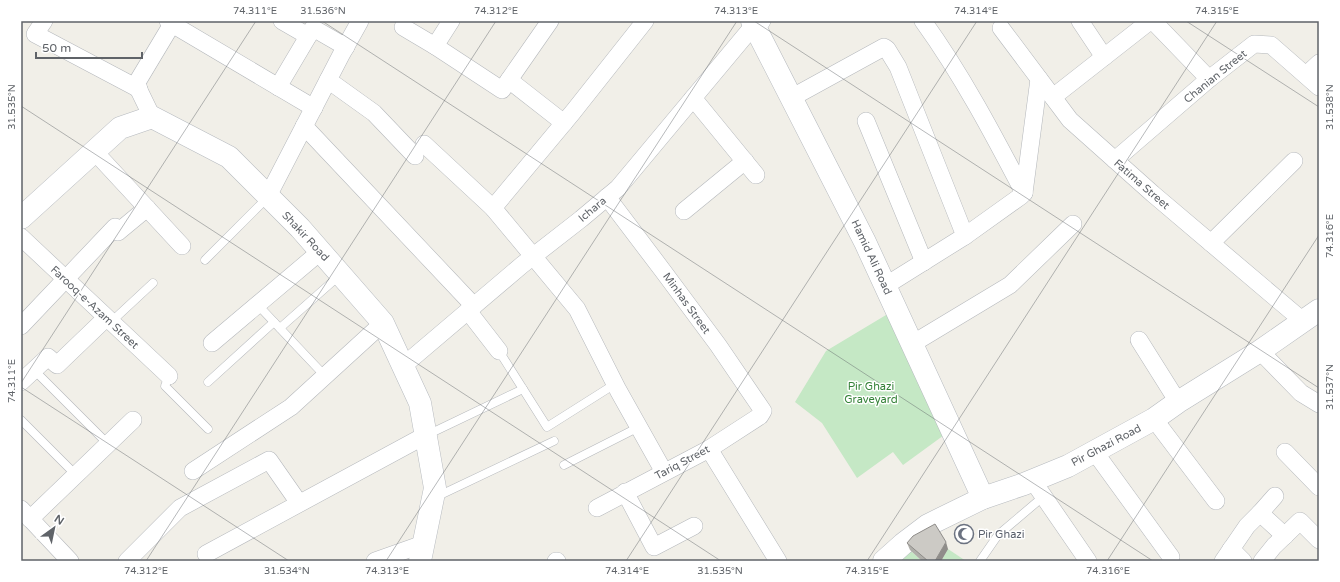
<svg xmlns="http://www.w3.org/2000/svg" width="1340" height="582" font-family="'Varela Round',sans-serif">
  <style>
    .green { fill: #c5e8c5 }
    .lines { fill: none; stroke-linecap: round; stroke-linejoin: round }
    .lane-casing { stroke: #b5b8bc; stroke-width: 9 }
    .street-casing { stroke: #b5b8bc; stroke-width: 18 }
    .secondary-casing { stroke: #b6babf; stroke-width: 23 }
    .lane { stroke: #fff; stroke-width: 8 }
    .street { stroke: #fff; stroke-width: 17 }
    .secondary { stroke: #fff; stroke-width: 22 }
    .wall { fill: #afaea9 }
    .shaded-wall { fill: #8f8d8a }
    .building { fill: #cccac5; stroke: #8f8d8a }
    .ticks { fill: none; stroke: #5f6368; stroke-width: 1; stroke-opacity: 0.45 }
    .labels { text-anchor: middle; stroke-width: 3; stroke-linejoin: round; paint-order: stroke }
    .street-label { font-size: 11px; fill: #5f6368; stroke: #fff }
    .park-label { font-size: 11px; fill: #348238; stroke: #fff }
    .worship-label { font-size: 11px; fill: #5b616d; stroke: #fff; text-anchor: start }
    .neatline { fill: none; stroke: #5f6368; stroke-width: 1.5 }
    .ticks-label { font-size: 10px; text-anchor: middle; fill: #5f6368 }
  </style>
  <rect width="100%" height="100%" fill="#f1efe8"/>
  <g class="green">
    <polygon points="896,309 951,430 903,465 893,452 857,478 822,423 795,402 826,351"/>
    <polygon points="903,544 922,561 883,561"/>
    <polygon points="948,549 966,561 941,561"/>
  </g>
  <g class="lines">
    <g class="lane-casing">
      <g id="lane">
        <polyline points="205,260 268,197"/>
        <polyline points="257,304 325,376"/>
        <polyline points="111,322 153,283"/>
        <polyline points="280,328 340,275"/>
        <polyline points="499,351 547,427 615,384"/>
        <polyline points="34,370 108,444"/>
        <polyline points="169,376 165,386 208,429"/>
        <polyline points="208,382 274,322"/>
        <polyline points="21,420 76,475"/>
        <polyline points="427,435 523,389"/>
        <polyline points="564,465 639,427"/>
        <polyline points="436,497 554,441"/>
        <polyline points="980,561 998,535 1044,496"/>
      </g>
    </g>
    <g class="street-casing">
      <g id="street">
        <polyline points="44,21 35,34 139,89"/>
        <polyline points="282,21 308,36"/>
        <path d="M923,21C962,75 993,134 1024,193L1021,196L965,236"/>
        <polyline points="1080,21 1104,57"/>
        <polyline points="1153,21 1209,79"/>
        <polyline points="172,24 314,108"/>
        <polyline points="403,27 435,46 451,21"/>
        <polyline points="1001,28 1070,120 1153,194 1303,321"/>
        <polyline points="435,46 502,90 550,21"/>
        <polyline points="1306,75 1319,63"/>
        <polyline points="328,80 374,113 415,156"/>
        <polyline points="509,80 564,123"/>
        <polyline points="278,87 313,28 346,47"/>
        <polyline points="1053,97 1150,21"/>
        <polyline points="693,98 756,175"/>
        <polyline points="791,98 884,47 887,49 898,67 965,236 885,286"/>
        <polyline points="152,117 136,84 172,24 168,21"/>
        <polyline points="866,121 924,262"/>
        <polyline points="304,126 474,306"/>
        <polyline points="424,144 493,208 577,309 618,390 664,472"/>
        <polyline points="94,151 182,246"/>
        <polyline points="1115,160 1209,79 1254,44 1271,45 1319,87"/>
        <polyline points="1024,193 1039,79"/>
        <polyline points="268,196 341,55 360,21"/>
        <polyline points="493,208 573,112 645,21"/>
        <polyline points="684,211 745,161"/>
        <polyline points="21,237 169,376"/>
        <polyline points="1211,243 1294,161"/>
        <polyline points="468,311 499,351"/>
        <polyline points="21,326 115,227 118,232 147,208"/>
        <polyline points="1139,340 1178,402"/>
        <polyline points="212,343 321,251"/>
        <polyline points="912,344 1010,285 1073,224"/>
        <polyline points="1260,351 1301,393 1319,404"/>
        <polyline points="403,366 522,265 581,219 618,188 754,25 762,21"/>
        <polyline points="21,382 48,357 57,365 106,318"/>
        <polyline points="1154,419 1216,501"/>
        <polyline points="709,449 778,561"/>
        <polyline points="1094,451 1171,557"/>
        <polyline points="1285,452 1319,487"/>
        <polyline points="193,471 291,407 383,323"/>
        <polyline points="1033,481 1088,561"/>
        <polyline points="625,492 654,547 694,526"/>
        <polyline points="1275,496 1260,513 1285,536"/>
        <polyline points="597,508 709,449 760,416 763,411 718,345 663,271 607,197"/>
        <polyline points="21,509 70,561"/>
        <polyline points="30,519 133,420"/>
        <polyline points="1231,549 1243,561"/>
        <polyline points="206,554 426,435"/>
        <polyline points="127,561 180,508 269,460 299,503"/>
        <polyline points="375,561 423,544"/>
        <polyline points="556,561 557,561"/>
        <polyline points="1223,561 1247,526 1260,513"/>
        <polyline points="1262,561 1274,546 1300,521 1319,540"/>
      </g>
    </g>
    <g class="secondary-casing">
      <g id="secondary">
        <polyline points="752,21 865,242 983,498"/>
        <polyline points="21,218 120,128 152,117 229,157 300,228 383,323 420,403 435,488 420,561"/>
        <polyline points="884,561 903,544 928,525 983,498 1024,484 1068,466 1154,419 1178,402 1260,351 1319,310"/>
      </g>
    </g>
    <use href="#lane" class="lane"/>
    <use href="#street" class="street"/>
    <use href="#secondary" class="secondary"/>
  </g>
  <polygon class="wall" points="907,543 948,549 941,561 922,561 910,550"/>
  <polygon class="shaded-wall" points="946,542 948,549 941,561 935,561"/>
  <polygon class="building" points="935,524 946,542 935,561 928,561 907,543 913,536"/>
  <path class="ticks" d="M322,21L1153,561M754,21L1319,388M1186,21L1319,107M21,106L721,561M21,383L256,21M21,387L289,561M146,561L496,21M386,561L737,21M626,561L977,21M867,561L1217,21M1107,561L1319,235"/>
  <defs>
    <g id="mosque-ring" transform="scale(1)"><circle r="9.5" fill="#fff" stroke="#6b7280" stroke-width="1.5"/><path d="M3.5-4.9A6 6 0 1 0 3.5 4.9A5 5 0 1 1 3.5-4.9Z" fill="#6b7280"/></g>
  </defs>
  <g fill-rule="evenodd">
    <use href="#mosque-ring" x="964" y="534"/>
  </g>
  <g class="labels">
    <g class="street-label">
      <text transform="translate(1215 76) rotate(-39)" y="4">Chanian Street</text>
      <text transform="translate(1142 184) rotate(41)" y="4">Fatima Street</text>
      <text transform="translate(592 209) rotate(-40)" y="4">Ichara</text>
      <text transform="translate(306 236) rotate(47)" y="4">Shakir Road</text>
      <text transform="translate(872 257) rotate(65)" y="4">Hamid Ali Road</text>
      <text transform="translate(687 303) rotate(54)" y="4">Minhas Street</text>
      <text transform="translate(95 307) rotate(43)" y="4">Farooq-e-Azam Street</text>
      <text transform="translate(1106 445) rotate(-28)" y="4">Pir Ghazi Road</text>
      <text transform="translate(682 462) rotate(-28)" y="4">Tariq Street</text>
    </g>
    <g class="park-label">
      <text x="871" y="390">Pir Ghazi<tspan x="871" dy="13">Graveyard</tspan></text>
    </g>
    <g class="worship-label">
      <text x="978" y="538">Pir Ghazi</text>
    </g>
  </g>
  <rect width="1340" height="582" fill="none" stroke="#ffffff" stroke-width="44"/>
  <g transform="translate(54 528) rotate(33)" stroke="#ffffff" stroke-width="3" paint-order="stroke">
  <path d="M0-3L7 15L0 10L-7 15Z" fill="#5f6368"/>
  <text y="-6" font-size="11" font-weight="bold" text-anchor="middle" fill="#5f6368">N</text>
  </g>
  <path d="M36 52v6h106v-6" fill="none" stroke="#5f6368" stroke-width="2"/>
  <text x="42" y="52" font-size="12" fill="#5f6368" stroke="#ffffff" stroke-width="3" paint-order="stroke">50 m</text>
  <rect x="22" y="22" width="1296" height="538" class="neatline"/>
  <g class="ticks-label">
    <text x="255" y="14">74.311°E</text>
    <text x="323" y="14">31.536°N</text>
    <text x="496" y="14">74.312°E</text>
    <text x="736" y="14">74.313°E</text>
    <text x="976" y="14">74.314°E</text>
    <text x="1217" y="14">74.315°E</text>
    <text transform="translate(1329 107) rotate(-90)" y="4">31.538°N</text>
    <text transform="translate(11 107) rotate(-90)" y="4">31.535°N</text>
    <text transform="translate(1329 236) rotate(-90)" y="4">74.316°E</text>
    <text transform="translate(11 381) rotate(-90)" y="4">74.311°E</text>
    <text transform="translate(1329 387) rotate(-90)" y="4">31.537°N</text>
    <text x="146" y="574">74.312°E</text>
    <text x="287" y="574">31.534°N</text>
    <text x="387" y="574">74.313°E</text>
    <text x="627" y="574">74.314°E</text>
    <text x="720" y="574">31.535°N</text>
    <text x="867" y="574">74.315°E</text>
    <text x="1108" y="574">74.316°E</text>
  </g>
</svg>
